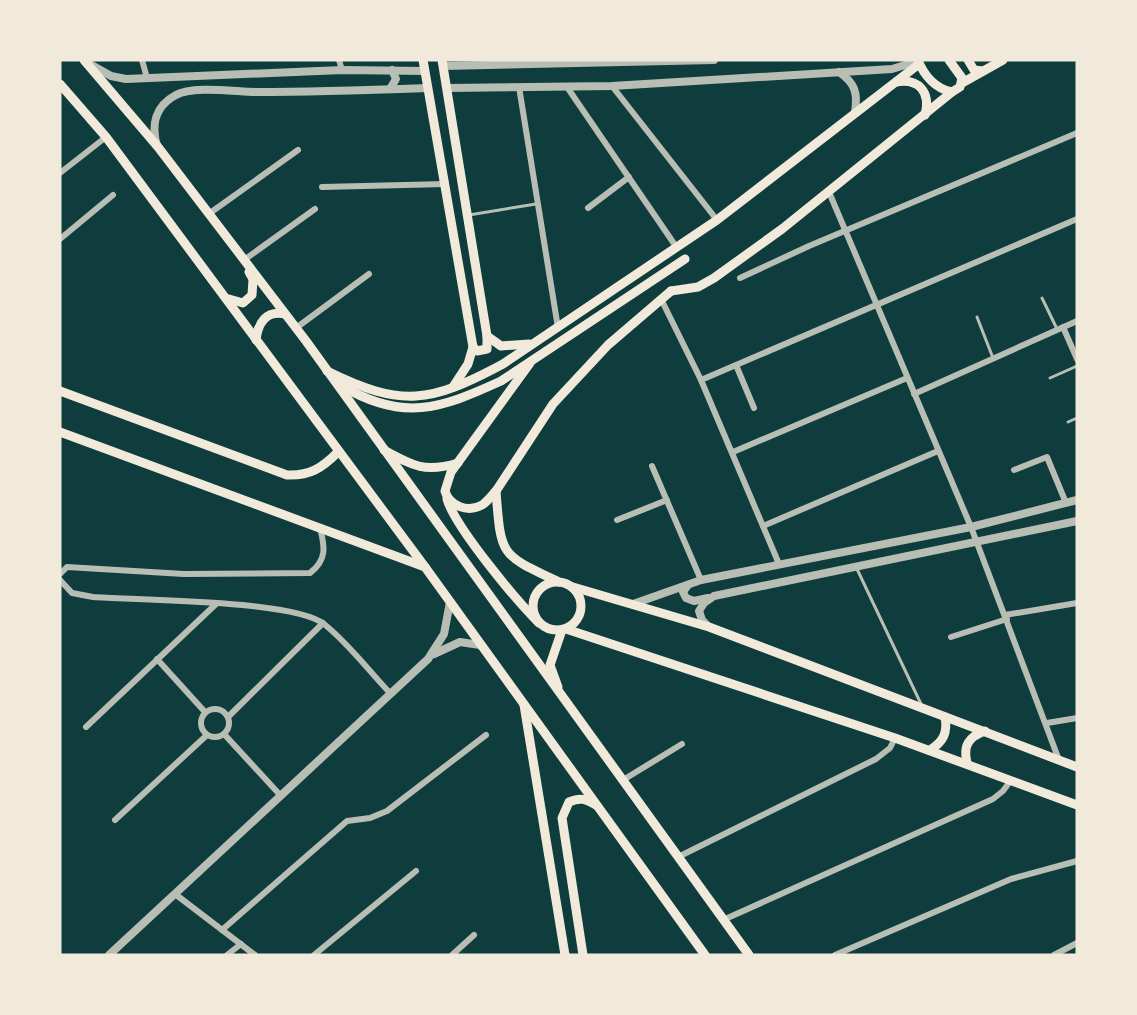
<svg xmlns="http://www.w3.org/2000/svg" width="1137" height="1015" font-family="'Source Sans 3',sans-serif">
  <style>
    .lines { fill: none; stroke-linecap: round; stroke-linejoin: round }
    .service { stroke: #b8beb3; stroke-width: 3 }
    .minor { stroke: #b8beb3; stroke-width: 6 }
    .tertiary { stroke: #b8beb3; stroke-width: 8 }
    .secondary { stroke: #f1e9da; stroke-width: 9 }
    .primary { stroke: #f1e9da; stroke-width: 9 }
  </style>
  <rect width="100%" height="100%" fill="#0f3d3e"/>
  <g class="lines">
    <g class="service">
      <polyline points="469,215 536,204"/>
      <polyline points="1042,298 1057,329"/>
      <polyline points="977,317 993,358"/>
      <polyline points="1050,378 1077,366"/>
      <polyline points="1068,422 1077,418"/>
      <polyline points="857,569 921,704"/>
    </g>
    <g class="minor">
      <polyline points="142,60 147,78"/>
      <polyline points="339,60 342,70"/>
      <polyline points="612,86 717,220"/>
      <polyline points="519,87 558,328"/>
      <polyline points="567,87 677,248"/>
      <polyline points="60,173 106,137"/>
      <polyline points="322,187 446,184"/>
      <polyline points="829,192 971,527 1059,760"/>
      <polyline points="588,208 629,177"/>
      <polyline points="210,213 298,150"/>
      <polyline points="60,239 113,195"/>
      <polyline points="244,260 315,209"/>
      <polyline points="740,278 809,246 1077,133"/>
      <polyline points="661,299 701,380 779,564"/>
      <polyline points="1063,327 1077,359"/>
      <polyline points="296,328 369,274"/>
      <polyline points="736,365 754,408"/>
      <polyline points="701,380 1077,219"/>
      <polyline points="914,394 1077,321"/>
      <polyline points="733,452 907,378"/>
      <polyline points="652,466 701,580"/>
      <polyline points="1014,470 1047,457 1066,503"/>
      <polyline points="617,520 667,500"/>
      <polyline points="763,526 938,451"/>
      <path d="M60,574L67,567L184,574L310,573C327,560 325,547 320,528"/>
      <path d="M60,580L72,593L93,597C138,600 294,600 324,624C348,643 369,671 390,693"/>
      <polyline points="1005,615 1077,603"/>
      <polyline points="951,637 1007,619"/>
      <polyline points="157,659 205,712"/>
      <circle cx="215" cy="723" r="14"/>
      <polyline points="228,717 323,623"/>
      <polyline points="1047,723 1077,718"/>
      <polyline points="86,727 216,604"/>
      <polyline points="224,734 281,796"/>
      <polyline points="623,780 682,744"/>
      <polyline points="115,820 207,735"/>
      <polyline points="678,857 876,759 890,748 895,738"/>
      <polyline points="175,894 255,955"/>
      <polyline points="723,920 993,799 1003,791 1011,780"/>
      <polyline points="222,930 347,821 370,818 387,811 486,735"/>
      <polyline points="227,955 241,944"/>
      <polyline points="314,955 416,871"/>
      <polyline points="452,955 474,935"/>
      <polyline points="835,955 1011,879 1077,861"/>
      <polyline points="1054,955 1077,943"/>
    </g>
    <g class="tertiary">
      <polyline points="88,63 111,76 126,79 342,70 425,71"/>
      <polyline points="443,66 714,60"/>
      <path d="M839,72C855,83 858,93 855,112"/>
      <polyline points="447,88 612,86 892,69 918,61"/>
      <polyline points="390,89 396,79 392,70"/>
      <path d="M157,146C151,125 155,106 176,95C193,85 237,92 258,92C314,92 371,90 428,88"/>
      <polyline points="688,585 683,592 686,598 694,601 708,598"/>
      <polyline points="633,604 701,580 971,527 1077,500"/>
      <polyline points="708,626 702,620 699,611 704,603 714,596 1077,521"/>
      <polyline points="434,654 460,642 480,645"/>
      <polyline points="109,955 428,659 444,634 450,602"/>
    </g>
    <g class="secondary">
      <polyline points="423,60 473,347 468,364 453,387"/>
      <polyline points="442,60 487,336 501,346 529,344"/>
      <path d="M918,60C924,76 936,89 952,92L960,87L962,78L949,60"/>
      <polyline points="968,60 974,70 983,71"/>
      <path d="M896,82C919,78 931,92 925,115"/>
      <polyline points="962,83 1003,60"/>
      <polyline points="671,291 698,287 714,278 782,229 952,92"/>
      <polyline points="473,347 477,351 487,349 487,336"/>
      <path d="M327,371C402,408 430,403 503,364L717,220L919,64"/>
      <path d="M60,391L287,475C310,476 322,468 338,452"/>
      <polyline points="60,432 425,567"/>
      <path d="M384,450C413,466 425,473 458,463"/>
      <path d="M496,491C492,495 487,502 482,505C468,513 449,506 445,491L451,472L530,363"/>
      <path d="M496,491C501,557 500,554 559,582"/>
      <path d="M447,499C455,527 516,600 539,623"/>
      <circle cx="557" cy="606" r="24"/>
      <polyline points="573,587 709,627 1077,767"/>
      <polyline points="566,629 895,738 1077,805"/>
      <polyline points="558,687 550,665 562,630"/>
      <polyline points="524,705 565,955"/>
      <path d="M930,750C943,742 948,733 945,717"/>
      <path d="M967,763C963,746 968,737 985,731"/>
      <path d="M583,955L562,818L569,802C581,797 585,799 596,805"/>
    </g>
    <g class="primary">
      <polyline points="84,60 158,147 306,341 749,955"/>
      <polyline points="60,84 106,137 425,567 705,955"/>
      <polyline points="229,299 243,303 252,295 253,279 249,272"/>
      <path d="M256,340C258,323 266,310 285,314"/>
      <path d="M342,386C403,422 440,409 501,381L685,259"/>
      <polyline points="496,491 553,404 608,345 671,291"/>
    </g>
  </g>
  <rect width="1137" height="1015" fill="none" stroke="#f1e9da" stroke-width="123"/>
</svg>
